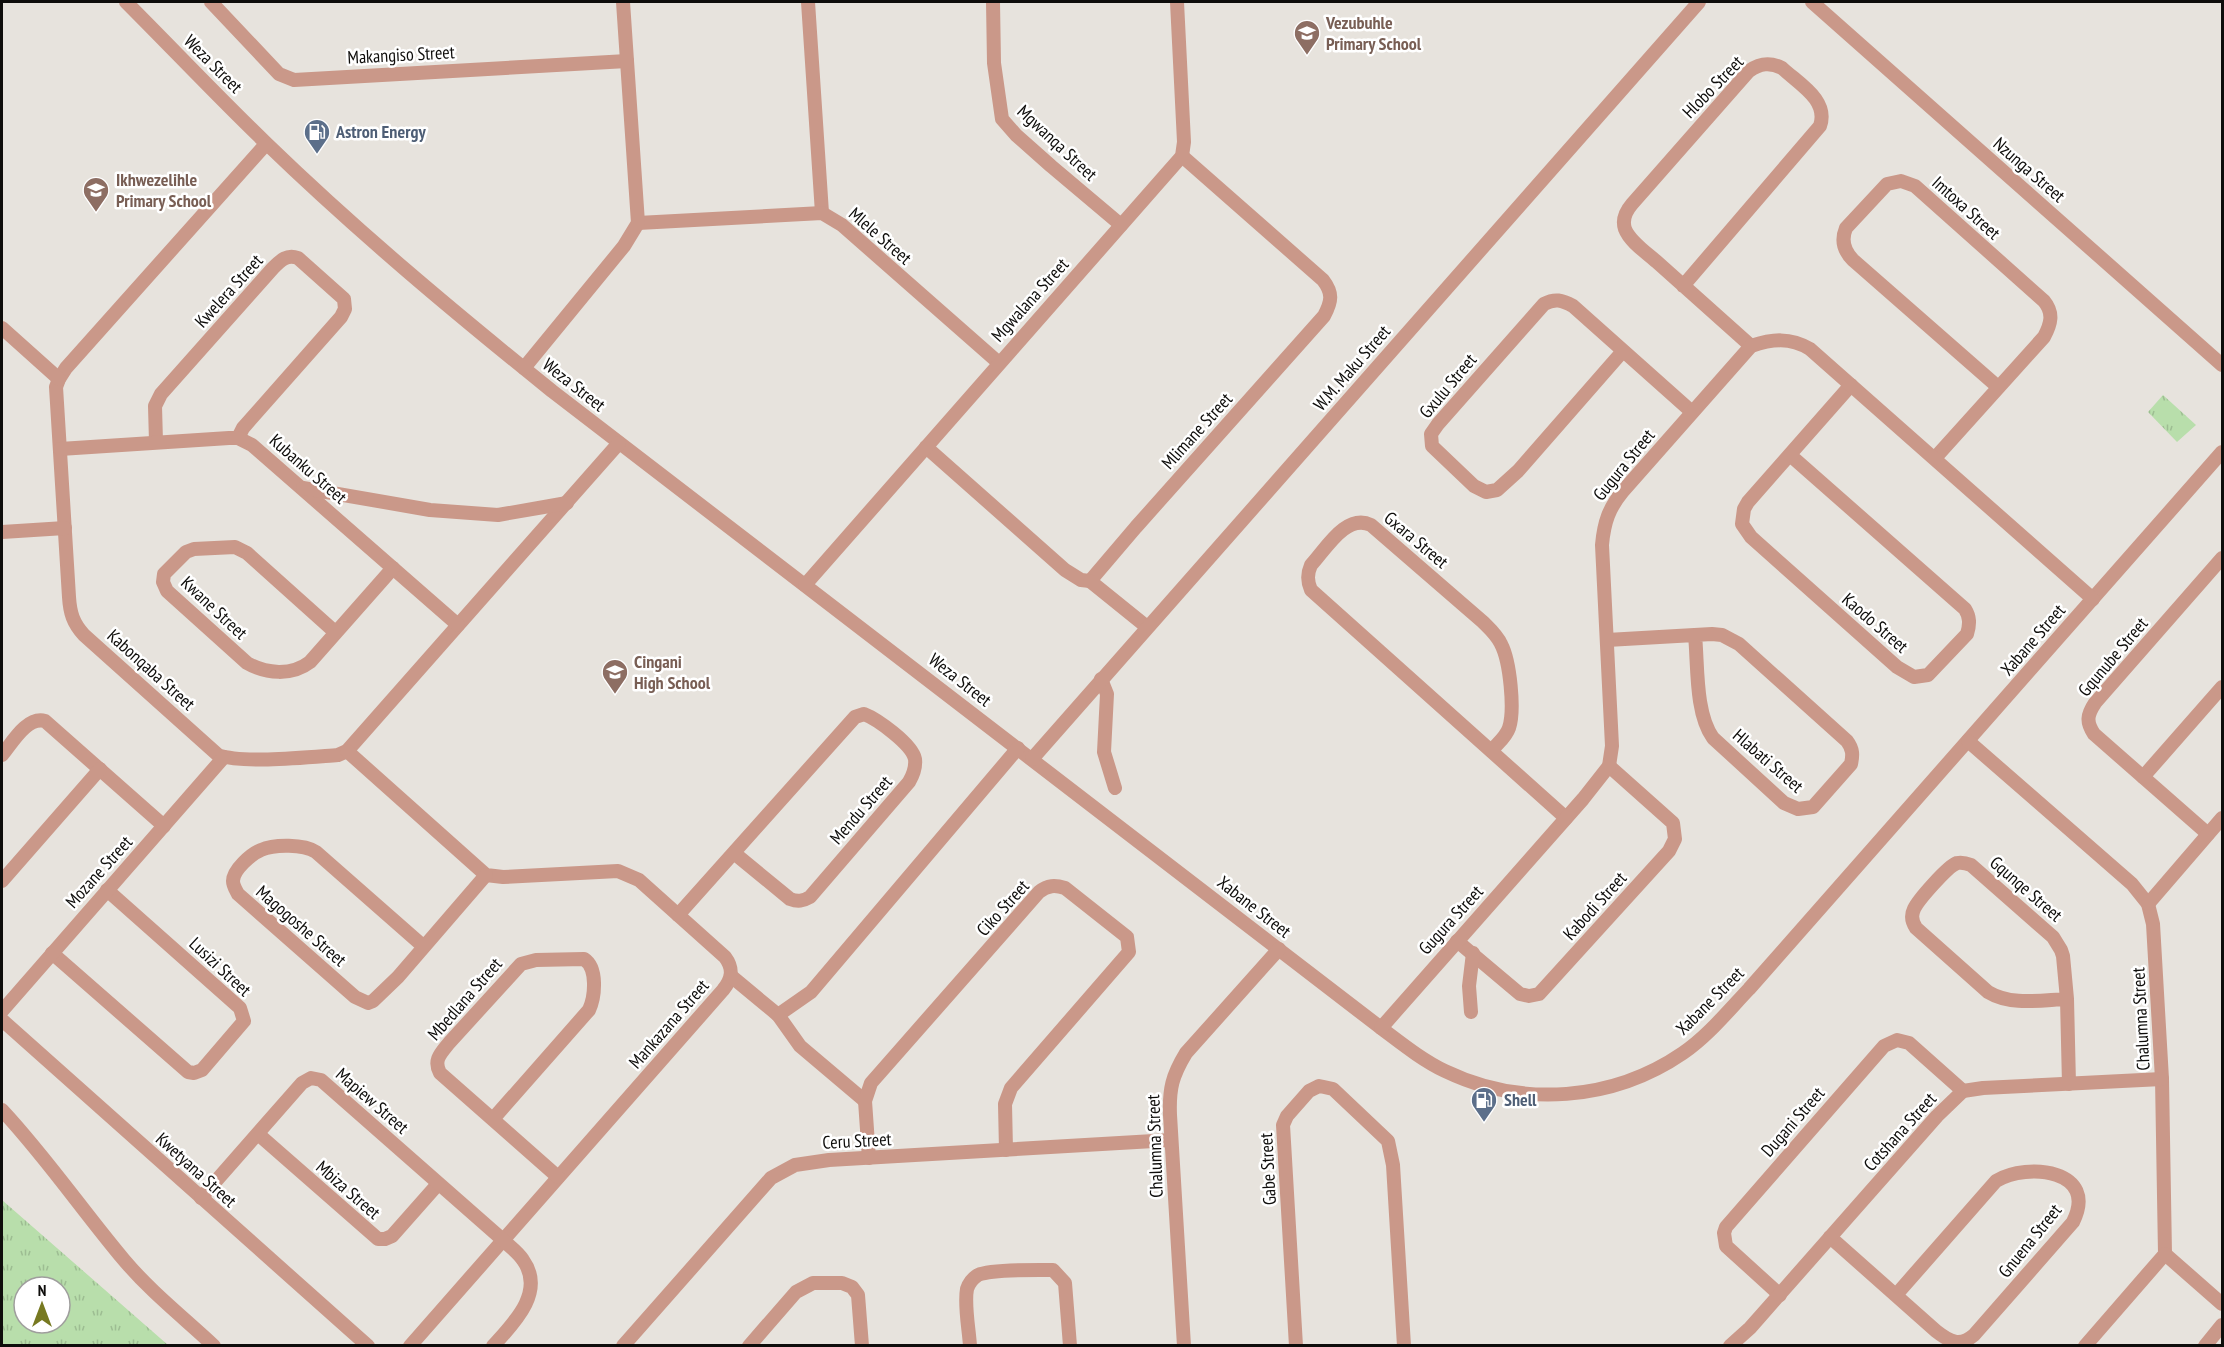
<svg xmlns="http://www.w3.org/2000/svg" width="2224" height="1347" font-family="'PT Sans Narrow',sans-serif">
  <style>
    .park { fill: url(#park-tufts); fill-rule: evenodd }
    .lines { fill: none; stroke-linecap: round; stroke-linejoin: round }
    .minor { stroke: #ca9889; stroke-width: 14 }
    .labels { text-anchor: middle; stroke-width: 5; stroke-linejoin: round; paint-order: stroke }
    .education-label { font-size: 18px; font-weight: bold; fill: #785e54; stroke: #fff; text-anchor: start }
    .street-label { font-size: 18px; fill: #0e0d0b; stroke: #fff }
    .service-label { font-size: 18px; font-weight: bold; fill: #4e5e75; stroke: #fff; text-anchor: start }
  </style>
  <defs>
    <pattern id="park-tufts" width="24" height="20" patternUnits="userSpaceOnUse" patternTransform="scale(1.5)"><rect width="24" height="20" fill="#b8deab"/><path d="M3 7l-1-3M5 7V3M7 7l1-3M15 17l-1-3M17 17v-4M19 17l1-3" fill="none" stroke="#9dbd92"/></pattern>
  </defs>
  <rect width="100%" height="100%" fill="#e7e3dd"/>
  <g class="park">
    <polygon points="2163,395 2196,425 2177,442 2148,412"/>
    <path d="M2,1200L168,1345H2ZM24,1287H60V1323H24Z"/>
  </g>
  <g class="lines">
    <g class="minor">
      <path d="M126,2C173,49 219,98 267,144C358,232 454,312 552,391L1381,1028C1401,1043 1422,1060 1445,1071C1522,1108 1613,1101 1683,1053C1708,1036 1728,1011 1749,989L2222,452"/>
      <polyline points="211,2 279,74 294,80 627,61"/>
      <polyline points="808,2 822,213"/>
      <polyline points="993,2 994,63 1002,119 1016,135 1051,166 1121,225"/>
      <polyline points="1812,2 2222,365"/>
      <path d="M266,144L66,368L59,379L56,387L69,597C70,613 73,623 84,635L218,755C243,764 310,757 338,755L347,751L619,443"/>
      <polyline points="638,223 822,213 842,225 999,363"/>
      <path d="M1683,286L1820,126C1829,100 1799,84 1782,68C1770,62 1760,63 1749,71L1632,204C1626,211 1622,220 1625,229C1630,242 1647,253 1657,262C1688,290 1720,318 1751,346"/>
      <polyline points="2,328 59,379"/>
      <path d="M1623,351L1518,471L1497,490L1486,492L1474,486L1432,446L1431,434L1438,424L1544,304C1555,298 1562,300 1573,306L1692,412"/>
      <polyline points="524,368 624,246 638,223 623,2"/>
      <path d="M156,442L155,406L161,394L273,268C281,260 287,254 298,258L344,299L345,309L341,317L243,428L238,438"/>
      <path d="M926,447L1065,570L1081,580L1090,581L1136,527L1324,316C1332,301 1333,293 1323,280L1182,156"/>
      <polyline points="60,449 229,438 238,438 252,445 458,625"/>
      <path d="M1790,455L1965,609C1970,617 1970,624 1967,634L1928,675L1914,677L1897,667L1751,537L1742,524L1744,509L1748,502L1851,385"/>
      <path d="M1935,458L2044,337C2051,324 2054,313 2044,301L1915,186L1901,181L1887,184L1846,228C1841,240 1844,251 1853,260L1998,387"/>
      <polyline points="303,488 430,510 498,515 567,503"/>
      <polyline points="2,532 65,528"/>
      <polyline points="1090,581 1147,627"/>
      <polyline points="805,585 1182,156 1184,142 1177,2"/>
      <path d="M335,632L247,553L235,547L194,549L186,552L164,574L163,582L167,591L247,663C266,674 292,676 310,662L393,568"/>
      <path d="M1607,640L1712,634L1722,635L1739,644L1847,741C1853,749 1853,755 1851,764L1813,807L1798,809L1784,803L1713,738C1695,713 1698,665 1695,635"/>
      <polyline points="1101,679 1107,694 1104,752 1115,788"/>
      <polyline points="1968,741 2132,884 2148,904 2153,924 2162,1079 2165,1254 2085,1346"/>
      <path d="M1492,750C1498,743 1506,737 1509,728C1515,710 1510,661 1501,644C1497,635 1490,629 1483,622L1371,525C1346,513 1326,549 1311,565C1307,574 1307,581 1311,590L1566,818"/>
      <path d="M347,751L486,875L503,877L618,871L639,880L725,957C734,969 732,979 723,990L410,1346"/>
      <path d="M2,755C12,743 27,716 45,721L164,826"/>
      <polyline points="1032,759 1699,2"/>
      <polyline points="2143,777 2222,687"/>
      <path d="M2208,834L2094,734C2086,722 2087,715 2095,703L2222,558"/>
      <polyline points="2,881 100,769"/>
      <polyline points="2148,904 2222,818"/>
      <path d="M678,915L855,717L864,714C877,719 912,744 915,759C916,767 913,775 909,782L810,897C803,901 798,902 790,899L734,853"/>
      <polyline points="1457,941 1520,994 1529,996 1539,994 1669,851 1675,839 1673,823 1609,766"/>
      <path d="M423,946L316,852C304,844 274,844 261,850C251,854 233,870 233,881C233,886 236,890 238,894L355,997L368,1003L373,1001L398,977L486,875"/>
      <polyline points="52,953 188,1072 194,1073 202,1070 244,1021 240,1008 107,890"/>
      <polyline points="731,976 778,1015 800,1046 865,1101"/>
      <path d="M2067,999C2041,1000 2011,1006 1988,992L1916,928C1912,922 1911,915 1914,909C1918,900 1948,866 1957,863C1962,862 1966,863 1971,865L2053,937L2061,950L2063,956L2067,999L2069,1084"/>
      <polyline points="2,1011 224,757"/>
      <polyline points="1471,1012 1469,986 1473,953"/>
      <polyline points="778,1015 811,992 1018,748"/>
      <polyline points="2,1020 368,1346"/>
      <path d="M1381,1028L1583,799L1609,766L1612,746L1602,545C1604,522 1609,508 1623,491L1751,346C1772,339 1790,337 1810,349L2093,599"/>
      <path d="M2,1110C46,1157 82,1210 124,1260C151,1292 183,1317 214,1346"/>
      <path d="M493,1119L589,1010C595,997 598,968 584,959L536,960L521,964L449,1043C441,1053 433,1060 440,1073L558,1177"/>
      <polyline points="258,1134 378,1239 385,1239 392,1236 438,1184"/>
      <path d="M869,1158L865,1101L871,1083L1039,892C1048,885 1055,885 1065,888L1127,937L1129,952L1011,1088L1005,1104L1006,1150"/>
      <path d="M201,1198L302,1083L311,1078L321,1080L503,1240C509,1246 518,1252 523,1260C546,1292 513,1324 493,1346"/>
      <path d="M1830,1237L1936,1331C1950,1342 1960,1347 1974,1335L2073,1222C2099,1170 2028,1162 1996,1181L1896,1295"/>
      <polyline points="2165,1254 2222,1304"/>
      <polyline points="1780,1295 1726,1246 1724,1233 1726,1227 1884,1046 1897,1040 1909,1043 1963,1091"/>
      <polyline points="623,1346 771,1178 795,1165 829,1160 1171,1140"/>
      <polyline points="749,1346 796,1292 813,1283 842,1283 852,1287 858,1295 862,1346"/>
      <path d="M970,1346C969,1329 964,1305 967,1289C969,1283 973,1278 978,1275C991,1269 1038,1270 1053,1270L1065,1283L1070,1346"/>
      <path d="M1184,1346L1170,1115C1169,1089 1172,1076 1186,1053L1279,949"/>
      <polyline points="1296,1346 1283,1125 1287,1116 1309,1091 1319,1086 1324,1087 1333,1089 1388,1141 1393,1165 1404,1346"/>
      <polyline points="1730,1346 1750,1328 1937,1116 1963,1091 1983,1088 2162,1079"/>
      <polyline points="2205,1346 2222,1325"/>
    </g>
  </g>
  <defs>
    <g id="school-pin" transform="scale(1.35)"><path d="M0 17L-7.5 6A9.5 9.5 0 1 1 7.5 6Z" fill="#8d6e63" stroke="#fff"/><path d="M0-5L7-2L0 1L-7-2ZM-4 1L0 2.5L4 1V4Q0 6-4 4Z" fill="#fff"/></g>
    <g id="fuel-pin" transform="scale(1.35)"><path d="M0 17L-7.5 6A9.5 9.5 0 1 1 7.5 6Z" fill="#5c6f8a" stroke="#fff"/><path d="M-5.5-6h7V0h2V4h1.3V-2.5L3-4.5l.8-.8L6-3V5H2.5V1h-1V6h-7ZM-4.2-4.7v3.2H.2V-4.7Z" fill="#fff"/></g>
  </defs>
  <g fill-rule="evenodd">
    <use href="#school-pin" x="1307" y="33"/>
    <use href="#fuel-pin" x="317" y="132"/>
    <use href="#school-pin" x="96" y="190"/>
    <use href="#school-pin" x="615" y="672"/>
    <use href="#fuel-pin" x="1484" y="1100"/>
  </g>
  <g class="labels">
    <g class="education-label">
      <text x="1326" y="29">Vezubuhle<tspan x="1326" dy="21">Primary School</tspan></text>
      <text x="116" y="186">Ikhwezelihle<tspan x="116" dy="21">Primary School</tspan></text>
      <text x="634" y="668">Cingani<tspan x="634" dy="21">High School</tspan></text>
    </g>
    <g class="street-label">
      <text transform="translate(401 55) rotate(-3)" y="6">Makangiso Street</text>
      <text transform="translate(213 64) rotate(45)" y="6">Weza Street</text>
      <text transform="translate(1713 87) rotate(-46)" y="6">Hlobo Street</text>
      <text transform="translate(1057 143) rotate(43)" y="6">Mgwanqa Street</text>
      <text transform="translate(2029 170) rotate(41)" y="6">Nzunga Street</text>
      <text transform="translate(1966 208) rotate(42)" y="6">Imtoxa Street</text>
      <text transform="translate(880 236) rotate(41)" y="6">Mlele Street</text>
      <text transform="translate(229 291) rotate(-48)" y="6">Kwelera Street</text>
      <text transform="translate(1030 300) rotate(-48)" y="6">Mgwalana Street</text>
      <text transform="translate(1352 368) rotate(-49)" y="6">W.M. Maku Street</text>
      <text transform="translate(574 385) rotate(38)" y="6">Weza Street</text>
      <text transform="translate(1448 386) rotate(-50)" y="6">Gxulu Street</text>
      <text transform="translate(1197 431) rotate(-48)" y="6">Mlimane Street</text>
      <text transform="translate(1624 465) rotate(-51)" y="6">Gugura Street</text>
      <text transform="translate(308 469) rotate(41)" y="6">Kubanku Street</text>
      <text transform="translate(1416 540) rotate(40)" y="6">Gxara Street</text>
      <text transform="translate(214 608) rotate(43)" y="6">Kwane Street</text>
      <text transform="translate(1875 623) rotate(41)" y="6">Kaodo Street</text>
      <text transform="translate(2033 640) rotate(-49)" y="6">Xabane Street</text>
      <text transform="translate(2113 657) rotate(-50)" y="6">Gqunube Street</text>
      <text transform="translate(151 670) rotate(42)" y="6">Kabonqaba Street</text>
      <text transform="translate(960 680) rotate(38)" y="6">Weza Street</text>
      <text transform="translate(1768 761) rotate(41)" y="6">Hlabati Street</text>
      <text transform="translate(861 810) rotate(-49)" y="6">Mendu Street</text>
      <text transform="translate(99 872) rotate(-48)" y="6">Mozane Street</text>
      <text transform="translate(2026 889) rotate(41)" y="6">Gqunqe Street</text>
      <text transform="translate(1595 906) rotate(-48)" y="6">Kabodi Street</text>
      <text transform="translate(1254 907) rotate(38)" y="6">Xabane Street</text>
      <text transform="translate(1003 908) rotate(-48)" y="6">Ciko Street</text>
      <text transform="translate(1451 920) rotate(-48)" y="6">Gugura Street</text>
      <text transform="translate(301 926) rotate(41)" y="6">Magogoshe Street</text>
      <text transform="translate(220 967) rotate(43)" y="6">Lusizi Street</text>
      <text transform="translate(465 999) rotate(-49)" y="6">Mbedlana Street</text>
      <text transform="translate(1710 1001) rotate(-45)" y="6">Xabane Street</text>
      <text transform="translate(2141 1019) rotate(-93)" y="6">Chalumna Street</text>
      <text transform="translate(669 1024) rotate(-49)" y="6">Mankazana Street</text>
      <text transform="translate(372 1101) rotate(41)" y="6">Mapiew Street</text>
      <text transform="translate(1793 1122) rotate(-49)" y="6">Dugani Street</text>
      <text transform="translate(1900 1132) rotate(-48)" y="6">Cotshana Street</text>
      <text transform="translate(857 1141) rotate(-3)" y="6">Ceru Street</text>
      <text transform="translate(1155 1146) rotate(-92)" y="6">Chalumna Street</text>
      <text transform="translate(1268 1169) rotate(-93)" y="6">Gabe Street</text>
      <text transform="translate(196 1170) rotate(42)" y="6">Kwetyana Street</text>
      <text transform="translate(348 1190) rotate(41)" y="6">Mbiza Street</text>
      <text transform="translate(2030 1241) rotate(-51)" y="6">Gnuena Street</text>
    </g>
    <g class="service-label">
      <text x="336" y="138">Astron Energy</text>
      <text x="1504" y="1106">Shell</text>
    </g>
  </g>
  <rect width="2224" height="1347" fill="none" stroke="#0e0d0b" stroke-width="6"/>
  <g transform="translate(42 1305)"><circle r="28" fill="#ffffff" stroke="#9f9e9d" stroke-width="1.5"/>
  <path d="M0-4.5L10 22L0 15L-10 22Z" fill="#777921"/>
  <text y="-9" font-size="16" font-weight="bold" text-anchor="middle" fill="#0e0d0b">N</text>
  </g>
</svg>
